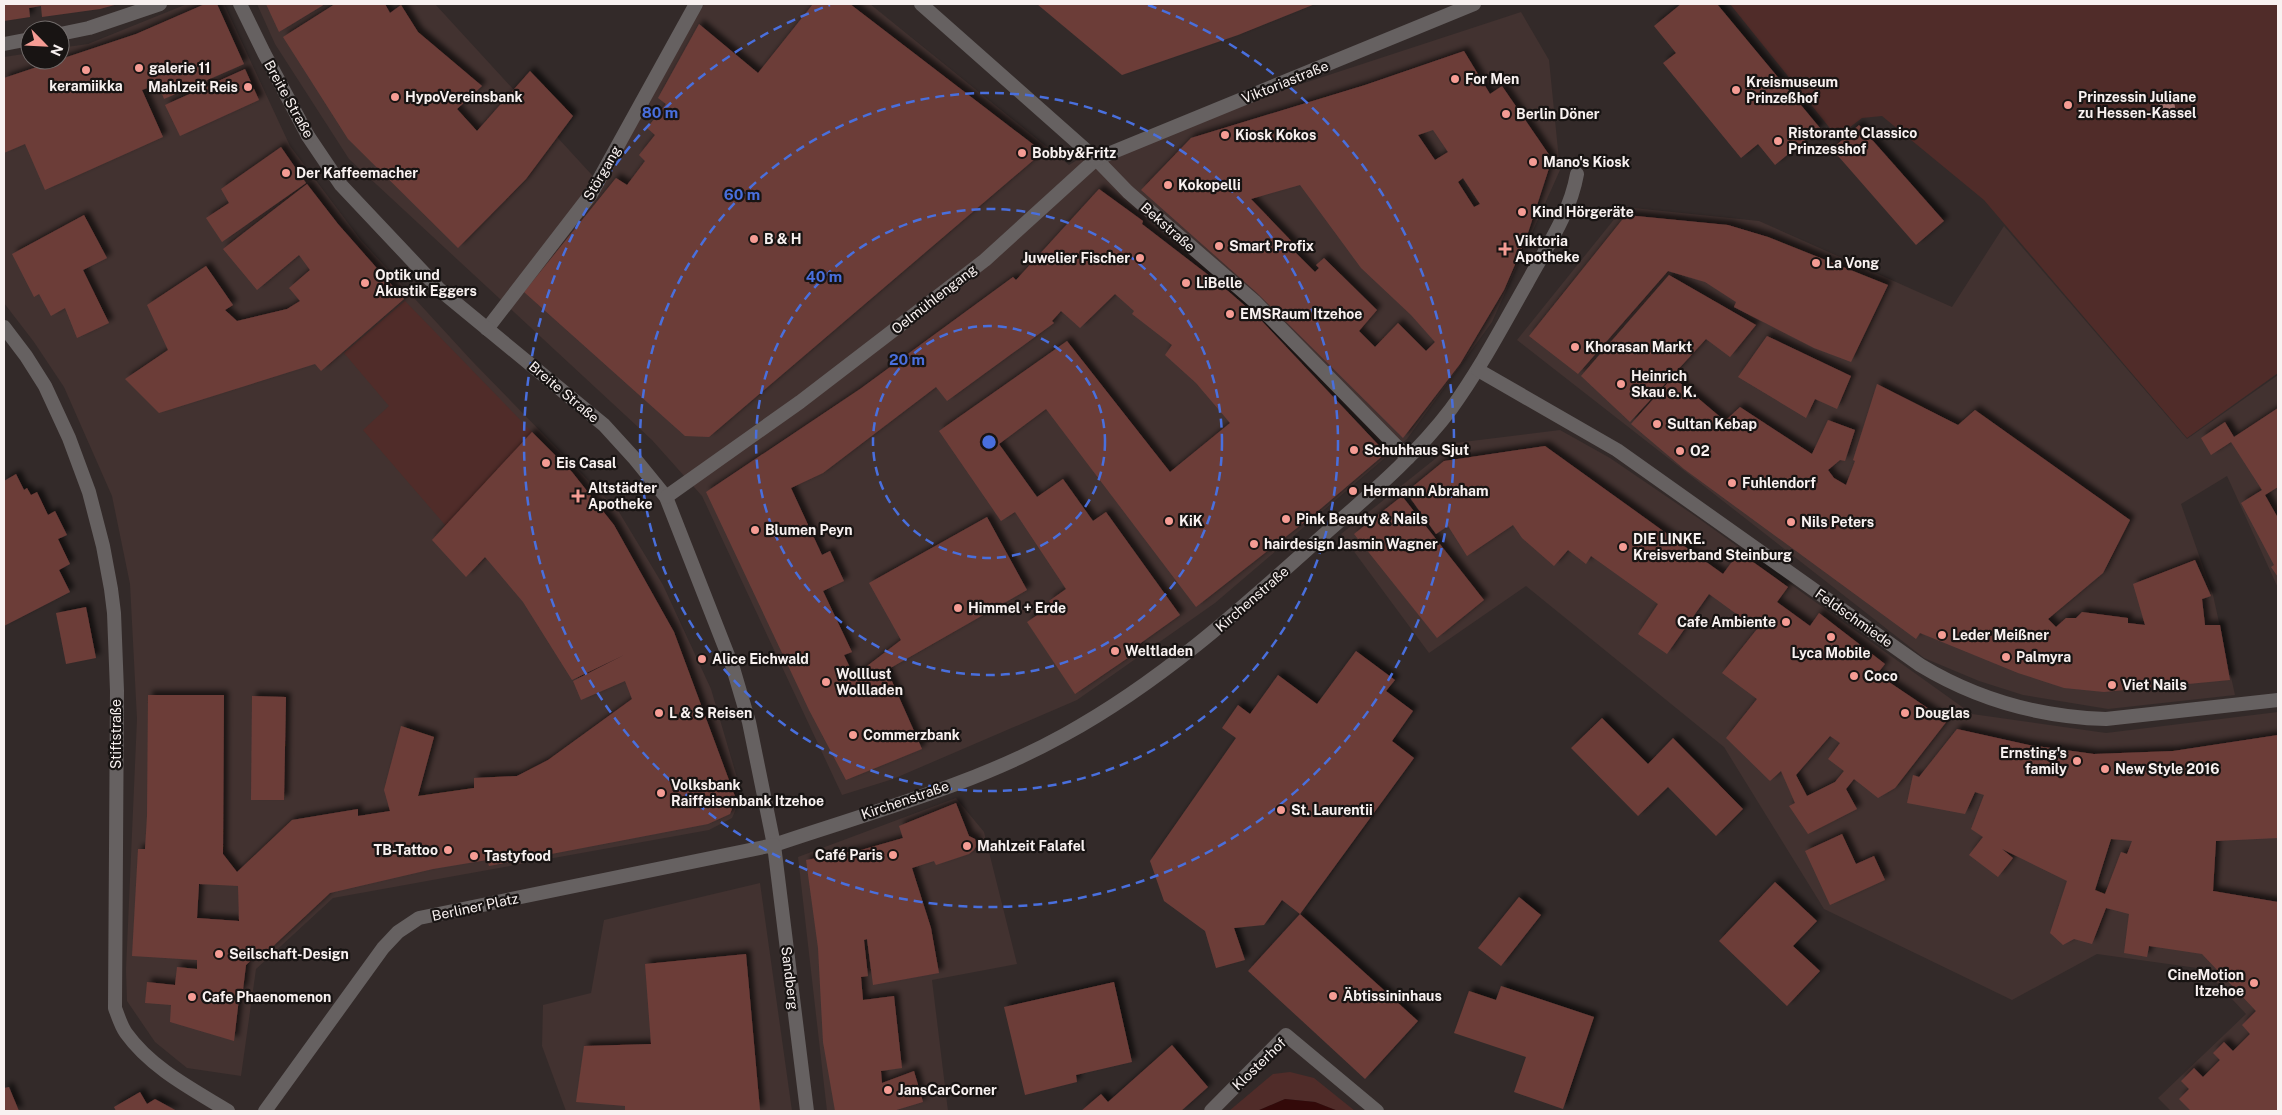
<svg xmlns="http://www.w3.org/2000/svg" width="2282" height="1115" font-family="'Public Sans',sans-serif">
  <style>
    .built { fill: #423230 }
    .green { fill: #502c29 }
    .water { fill: #330909 }
    .building { fill: #6c3d39; fill-rule: evenodd; filter: url(#shadow) }
    .lines { fill: none; stroke-linecap: round; stroke-linejoin: round }
    .service { stroke: #666161; stroke-width: 14 }
    .pedestrian { stroke: #666161; stroke-width: 14 }
    .minor { stroke: #666161; stroke-width: 14 }
    .tree { fill: #a3726e }
    .ring { fill: none; stroke: #496fdd; stroke-width: 2.5; stroke-dasharray: 9 6 }
    .poi-dot { fill: #f59c94; stroke: #181413; stroke-width: 2 }
    .labels { text-anchor: middle; stroke-width: 4.5; stroke-linejoin: round; paint-order: stroke }
    .poi-label { font-size: 14px; font-weight: bold; fill: #f8f1f0; stroke: #181413; text-anchor: start }
    .street-label { font-size: 14px; fill: #f8f1f0; stroke: #181413 }
    .centre { fill: #496fdd; stroke: #181413; stroke-width: 2.5 }
    .ring-label { font-size: 15px; text-anchor: middle; font-weight: bold; fill: #496fdd; stroke: #181413; stroke-width: 4.5; stroke-linejoin: round; paint-order: stroke }
  </style>
  <defs>
    <filter id="shadow"><feDropShadow dx="4.5" dy="-4.5" stdDeviation="2.5" flood-color="#0009"/></filter>
  </defs>
  <rect width="100%" height="100%" fill="#332a29"/>
  <g class="built">
    <polygon points="187,4 224,4 290,146 360,239 472,361 619,512 663,585 711,689 742,795 732,818 709,830 333,898 256,969 241,1076 187,1068 155,1042 127,1001 126,970 137,719 130,584 112,496 64,387 34,342 4,303 4,57 30,53 30,60 60,60 60,48 88,44"/>
    <polygon points="257,4 435,4 602,186 704,4 870,4 1069,165 1085,155 1521,12 1549,60 1560,170 1492,322 1407,439 1215,603 1077,700 893,779 842,795 702,496 652,440 349,159 275,44"/>
    <polygon points="1624,207 1759,221 1952,307 2004,226 2187,439 2278,375 2278,588 2227,476 2181,504 2213,595 2235,695 2108,709 2023,695 1979,681 1924,658 1517,340"/>
    <polygon points="1560,430 1610,458 1698,518 1972,714 2106,733 2278,712 2278,1111 2171,1111 2158,1098 2246,1014 2204,969 2097,954 2012,1000 1824,909 1724,747 1526,586 1429,653 1341,534 1455,443"/>
    <polygon points="956,798 984,832 1017,964 932,980 948,1111 827,1111 798,857"/>
    <polygon points="760,883 792,1111 566,1111 542,1046 543,1005 591,993 604,920"/>
  </g>
  <g class="green">
    <polygon points="1730,4 2278,4 2278,373 2187,438 1984,200 1882,116 1862,118 1837,137"/>
    <polygon points="405,301 532,432 446,526 363,430 389,406 344,353"/>
    <polygon points="1290,1072 1314,1078 1355,1111 1338,1111 1315,1102 1285,1099 1257,1111 1229,1111 1273,1074"/>
  </g>
  <polygon class="water" points="1285,1099 1315,1102 1338,1111 1257,1111"/>
  <g class="building">
    <polygon points="4,4 118,4 100,9 42,17 41,6 29,8 30,17 4,21"/>
    <polygon points="205,4 217,4 244,64 164,99 158,84 142,90 163,137 45,190 25,144 4,153 4,78 136,34"/>
    <polygon points="266,4 325,4 279,32"/>
    <polygon points="335,4 385,4 390,13 401,5 418,32 482,86 457,109 477,131 530,71 573,116 526,179 458,248 348,139 283,37"/>
    <polygon points="813,4 850,4 1043,152 709,437 685,436 524,292 616,178 627,185 645,161 639,155 655,135 647,128 666,104 658,98 699,24 758,73"/>
    <polygon points="1037,4 1315,4 1238,35 1122,75"/>
    <polygon points="1681,4 1717,4 1820,128 1775,165 1758,144 1741,158 1663,63 1676,53 1654,26"/>
    <path d="M1464,51L1490,94L1502,86L1552,159L1526,239L1504,290L1460,364L1403,438L1256,292L1141,190L1191,138L1365,85ZM1433,130L1448,152L1435,160L1418,135ZM1463,178L1480,204L1474,207L1458,182ZM1300,185L1361,268L1411,315L1435,342L1426,351L1398,323L1375,347L1359,331L1377,310L1324,258L1316,265L1319,268L1315,272L1295,252L1298,248L1251,199Z"/>
    <polygon points="245,69 259,100 180,136 165,105"/>
    <polygon points="1859,125 1944,221 1916,245 1832,149"/>
    <polygon points="281,147 306,183 222,242 206,218 229,203 221,189"/>
    <polygon points="307,184 338,224 404,299 321,371 315,364 159,413 125,379 168,350 147,305 206,266 233,305 225,310 237,321 287,309 300,301 289,288 310,270 299,255 257,290 223,249"/>
    <polygon points="1099,189 1143,221 1142,224 1220,284 1259,318 1386,453 1311,517 1196,607 1046,409 999,444 1037,497 1063,479 1093,521 1106,512 1180,615 1138,645 1141,649 1075,694 1027,622 1052,605 1049,601 1066,589 1015,512 1001,521 939,431 1067,341 1170,472 1230,423 1196,383 1165,355 1172,345 1132,314 1134,311 1115,294 1080,328 1061,311 1052,321 1054,323 947,401 936,387 823,473 791,488 822,555 830,551 844,581 823,591 852,652 844,655 854,676 901,640 869,583 987,517 1027,590 887,670 922,749 846,780 809,710 706,492 860,389 1013,277 1016,280"/>
    <polygon points="84,215 107,258 83,270 109,323 77,338 65,308 51,316 39,294 34,297 12,254"/>
    <polygon points="1626,215 1728,225 1768,237 1888,285 1851,362 1814,348 1734,307 1736,302 1705,282 1668,271 1578,374 1529,336"/>
    <polygon points="1669,275 1756,325 1730,357 1706,339 1630,422 1581,376"/>
    <polygon points="1767,336 1851,376 1837,409 1815,399 1806,418 1738,377"/>
    <polygon points="1673,377 1725,421 1740,407 1812,454 1828,420 1855,430 1845,461 1840,460 1828,470 1834,478 1846,485 1855,461 1853,460 1877,384 1958,425 1975,410 2130,520 2103,573 2048,619 2056,627 2066,618 2076,618 2082,612 2128,618 2128,623 2145,625 2133,584 2195,560 2211,596 2202,599 2205,625 2220,625 2230,680 2104,692 2064,688 2018,673 1920,633 1916,639 1684,469 1631,424"/>
    <polygon points="2278,408 2278,487 2265,495 2278,518 2278,577 2271,567 2274,565 2241,503 2262,490 2231,442 2211,455 2201,438 2225,422 2234,437"/>
    <path d="M532,432L572,472L614,525L674,632L736,799L730,814L708,824L489,866L487,860L433,869L330,893L269,950L263,949L246,965L243,990H240L234,1041L170,1022L171,1005L145,1003L147,982L175,985L177,967L197,969V960L132,956L138,849H145L147,816L148,695H224L223,854L237,872L292,820L358,809V816L390,811L384,790L401,726L434,737L418,796L474,788V778L517,776L548,760L632,699L625,681L581,700L573,681L624,655L572,680L523,602L485,557L466,577L432,540ZM199,884L238,886L239,921L197,918Z"/>
    <path d="M1545,446L1723,574L1739,552L1788,587L1777,602L1810,626L1819,613L1885,664L1877,674L1947,721L1895,788L1878,798L1854,779L1846,789L1857,809L1808,834L1789,806L1795,803L1781,771L1770,781L1726,738L1757,699L1722,673L1757,629L1709,594L1667,654L1638,634L1658,604L1591,556L1586,564L1568,550L1554,566L1522,538L1513,525L1467,556L1448,526L1436,534L1406,492L1444,461ZM1830,736L1840,743L1828,759L1844,771L1835,782L1807,796L1796,775Z"/>
    <polygon points="16,474 24,490 27,488 31,495 37,492 48,515 55,511 67,535 58,539 70,564 59,570 70,592 4,626 4,481"/>
    <polygon points="1402,496 1484,600 1437,638 1354,534"/>
    <polygon points="86,607 96,658 66,664 56,613"/>
    <polygon points="1356,651 1395,680 1386,691 1413,711 1392,741 1414,758 1300,914 1282,900 1264,925 1234,928 1245,960 1216,968 1205,931 1164,901 1150,861 1236,738 1222,728 1238,705 1250,714 1278,675 1317,704"/>
    <polygon points="252,696 286,697 284,800 251,800"/>
    <polygon points="1602,718 1648,764 1673,738 1743,809 1716,836 1668,787 1638,816 1571,748"/>
    <path d="M1957,729L2029,745L2094,754L2173,751L2278,735V838L2216,841L2213,891L2278,902V1111H2191L2179,1099L2189,1089L2181,1081L2194,1068L2203,1077L2220,1060L2213,1053L2224,1042L2233,1051L2250,1034L2242,1025L2256,1011L2202,954L2149,946L2147,957L2124,953L2129,914L2106,908L2092,944L2074,939L2063,945L2050,933L2067,881L2002,849L2013,858L1998,877L1969,855L1983,837L1971,829L1984,795L1975,792L1965,814L1907,803L1913,775L1919,777ZM2111,839L2132,841L2127,854L2121,852L2105,894L2095,890Z"/>
    <polygon points="956,803 969,836 975,839 977,845 974,850 969,854 936,865 934,861 912,868 931,928 939,973 873,985 867,939 864,940 868,976 861,977 863,1000 894,996 902,1068 881,1071 882,1083 914,1071 923,1102 893,1111 835,1111 823,1042 818,948 806,860 861,850 903,838 899,826"/>
    <polygon points="1842,834 1856,864 1874,856 1885,880 1830,905 1805,851"/>
    <polygon points="1775,882 1817,921 1793,946 1820,971 1787,1006 1719,941"/>
    <polygon points="1519,897 1541,915 1501,966 1478,948"/>
    <polygon points="1300,914 1418,1021 1365,1079 1248,971"/>
    <polygon points="746,954 760,1110 625,1111 625,1106 576,1102 584,1046 651,1044 645,964"/>
    <polygon points="1114,982 1132,1062 1076,1075 1077,1082 1025,1095 1004,1007"/>
    <polygon points="1501,986 1594,1017 1563,1109 1514,1092 1526,1057 1454,1033 1469,991 1496,1000"/>
    <polygon points="1172,1045 1208,1087 1181,1111 1081,1111 1101,1094 1108,1102"/>
    <polygon points="9,1087 19,1111 4,1111 4,1088"/>
    <polygon points="140,1092 147,1104 155,1099 177,1111 116,1111 114,1107"/>
  </g>
  <g class="lines">
    <g class="service">
      <polyline points="921,4 1096,159"/>
      <polyline points="487,329 591,194 696,4"/>
      <polyline points="1211,1111 1286,1035 1377,1111"/>
    </g>
    <g class="pedestrian">
      <path d="M308,136L341,185L440,290L604,425L635,459L666,497L733,668L749,722L774,845C871,812 974,785 1064,735C1159,683 1239,611 1319,539C1365,498 1414,458 1451,409C1480,369 1503,325 1527,283C1546,248 1570,214 1577,174"/>
      <path d="M1478,370L1617,450L1920,665C1976,699 2040,717 2106,719L2278,700"/>
      <polyline points="666,497 800,402 985,260 1096,159 1128,192 1254,301 1408,458"/>
    </g>
    <g class="minor">
      <polyline points="240,4 264,53 308,136"/>
      <polyline points="60,34 89,28 160,4"/>
      <polyline points="4,44 30,39"/>
      <polyline points="1096,159 1474,4"/>
      <path d="M4,327L26,356L45,386L69,438L89,492L103,546L111,589L114,613L117,691L115,1008C118,1016 121,1026 126,1033C151,1068 192,1089 228,1111"/>
      <polyline points="265,1111 383,948 398,932 419,918 774,845 807,1111"/>
    </g>
  </g>
  <circle class="tree" cx="2167" cy="107" r="8"/>
  <g class="ring">
    <circle cx="989" cy="442" r="116"/>
    <circle cx="989" cy="442" r="233"/>
    <circle cx="989" cy="442" r="349"/>
    <path d="M1148 5A465 465 0 1 1 830 5"/>
  </g>
  <g class="poi-dot">
    <circle cx="139" cy="68" r="5"/>
    <circle cx="86" cy="70" r="5"/>
    <circle cx="1455" cy="79" r="5"/>
    <circle cx="248" cy="87" r="5"/>
    <circle cx="1736" cy="90" r="5"/>
    <circle cx="395" cy="97" r="5"/>
    <circle cx="2068" cy="105" r="5"/>
    <circle cx="1506" cy="114" r="5"/>
    <circle cx="1225" cy="135" r="5"/>
    <circle cx="1778" cy="141" r="5"/>
    <circle cx="1022" cy="153" r="5"/>
    <circle cx="1533" cy="162" r="5"/>
    <circle cx="286" cy="173" r="5"/>
    <circle cx="1168" cy="185" r="5"/>
    <circle cx="1522" cy="212" r="5"/>
    <circle cx="754" cy="239" r="5"/>
    <circle cx="1219" cy="246" r="5"/>
    <path d="M1502.5 241.5h5v5h5v5h-5v5h-5v-5h-5v-5h5z"/>
    <circle cx="1140" cy="258" r="5"/>
    <circle cx="1816" cy="263" r="5"/>
    <circle cx="365" cy="283" r="5"/>
    <circle cx="1186" cy="283" r="5"/>
    <circle cx="1230" cy="314" r="5"/>
    <circle cx="1575" cy="347" r="5"/>
    <circle cx="1621" cy="384" r="5"/>
    <circle cx="1657" cy="424" r="5"/>
    <circle cx="1354" cy="450" r="5"/>
    <circle cx="1680" cy="451" r="5"/>
    <circle cx="546" cy="463" r="5"/>
    <circle cx="1732" cy="483" r="5"/>
    <circle cx="1353" cy="491" r="5"/>
    <path d="M575.5 488.5h5v5h5v5h-5v5h-5v-5h-5v-5h5z"/>
    <circle cx="1286" cy="519" r="5"/>
    <circle cx="1169" cy="521" r="5"/>
    <circle cx="1791" cy="522" r="5"/>
    <circle cx="755" cy="530" r="5"/>
    <circle cx="1254" cy="544" r="5"/>
    <circle cx="1623" cy="547" r="5"/>
    <circle cx="958" cy="608" r="5"/>
    <circle cx="1786" cy="622" r="5"/>
    <circle cx="1942" cy="635" r="5"/>
    <circle cx="1831" cy="637" r="5"/>
    <circle cx="1115" cy="651" r="5"/>
    <circle cx="2006" cy="657" r="5"/>
    <circle cx="702" cy="659" r="5"/>
    <circle cx="1854" cy="676" r="5"/>
    <circle cx="826" cy="682" r="5"/>
    <circle cx="2112" cy="685" r="5"/>
    <circle cx="659" cy="713" r="5"/>
    <circle cx="1905" cy="713" r="5"/>
    <circle cx="853" cy="735" r="5"/>
    <circle cx="2077" cy="761" r="5"/>
    <circle cx="2105" cy="769" r="5"/>
    <circle cx="661" cy="793" r="5"/>
    <circle cx="1281" cy="810" r="5"/>
    <circle cx="967" cy="846" r="5"/>
    <circle cx="448" cy="850" r="5"/>
    <circle cx="893" cy="855" r="5"/>
    <circle cx="474" cy="856" r="5"/>
    <circle cx="219" cy="954" r="5"/>
    <circle cx="2254" cy="983" r="5"/>
    <circle cx="1333" cy="996" r="5"/>
    <circle cx="192" cy="997" r="5"/>
    <circle cx="888" cy="1090" r="5"/>
  </g>
  <g class="labels">
    <g class="poi-label">
      <text x="149" y="73">galerie 11</text>
      <text x="1465" y="84">For Men</text>
      <text x="1746" y="87">Kreismuseum<tspan x="1746" dy="16">Prinzeßhof</tspan></text>
      <text x="86" y="91" text-anchor="middle">keramiikka</text>
      <text x="238" y="92" text-anchor="end">Mahlzeit Reis</text>
      <text x="405" y="102">HypoVereinsbank</text>
      <text x="2078" y="102">Prinzessin Juliane<tspan x="2078" dy="16">zu Hessen-Kassel</tspan></text>
      <text x="1516" y="119">Berlin Döner</text>
      <text x="1788" y="138">Ristorante Classico<tspan x="1788" dy="16">Prinzesshof</tspan></text>
      <text x="1235" y="140">Kiosk Kokos</text>
      <text x="1032" y="158">Bobby&amp;Fritz</text>
      <text x="1543" y="167">Mano's Kiosk</text>
      <text x="296" y="178">Der Kaffeemacher</text>
      <text x="1178" y="190">Kokopelli</text>
      <text x="1532" y="217">Kind Hörgeräte</text>
      <text x="764" y="244">B &amp; H</text>
      <text x="1515" y="246">Viktoria<tspan x="1515" dy="16">Apotheke</tspan></text>
      <text x="1229" y="251">Smart Profix</text>
      <text x="1130" y="263" text-anchor="end">Juwelier Fischer</text>
      <text x="1826" y="268">La Vong</text>
      <text x="375" y="280">Optik und<tspan x="375" dy="16">Akustik Eggers</tspan></text>
      <text x="1196" y="288">LiBelle</text>
      <text x="1240" y="319">EMSRaum Itzehoe</text>
      <text x="1585" y="352">Khorasan Markt</text>
      <text x="1631" y="381">Heinrich<tspan x="1631" dy="16">Skau e. K.</tspan></text>
      <text x="1667" y="429">Sultan Kebap</text>
      <text x="1364" y="455">Schuhhaus Sjut</text>
      <text x="1690" y="456">O2</text>
      <text x="556" y="468">Eis Casal</text>
      <text x="1742" y="488">Fuhlendorf</text>
      <text x="588" y="493">Altstädter<tspan x="588" dy="16">Apotheke</tspan></text>
      <text x="1363" y="496">Hermann Abraham</text>
      <text x="1296" y="524">Pink Beauty &amp; Nails</text>
      <text x="1179" y="526">KiK</text>
      <text x="1801" y="527">Nils Peters</text>
      <text x="765" y="535">Blumen Peyn</text>
      <text x="1633" y="544">DIE LINKE.<tspan x="1633" dy="16">Kreisverband Steinburg</tspan></text>
      <text x="1264" y="549">hairdesign Jasmin Wagner</text>
      <text x="968" y="613">Himmel + Erde</text>
      <text x="1776" y="627" text-anchor="end">Cafe Ambiente</text>
      <text x="1952" y="640">Leder Meißner</text>
      <text x="1125" y="656">Weltladen</text>
      <text x="1831" y="658" text-anchor="middle">Lyca Mobile</text>
      <text x="2016" y="662">Palmyra</text>
      <text x="712" y="664">Alice Eichwald</text>
      <text x="836" y="679">Wolllust<tspan x="836" dy="16">Wollladen</tspan></text>
      <text x="1864" y="681">Coco</text>
      <text x="2122" y="690">Viet Nails</text>
      <text x="669" y="718">L &amp; S Reisen</text>
      <text x="1915" y="718">Douglas</text>
      <text x="863" y="740">Commerzbank</text>
      <text x="2067" y="758" text-anchor="end">Ernsting's<tspan x="2067" dy="16">family</tspan></text>
      <text x="2115" y="774">New Style 2016</text>
      <text x="671" y="790">Volksbank<tspan x="671" dy="16">Raiffeisenbank Itzehoe</tspan></text>
      <text x="1291" y="815">St. Laurentii</text>
      <text x="977" y="851">Mahlzeit Falafel</text>
      <text x="438" y="855" text-anchor="end">TB-Tattoo</text>
      <text x="883" y="860" text-anchor="end">Café Paris</text>
      <text x="484" y="861">Tastyfood</text>
      <text x="229" y="959">Seilschaft-Design</text>
      <text x="2244" y="980" text-anchor="end">CineMotion<tspan x="2244" dy="16">Itzehoe</tspan></text>
      <text x="1343" y="1001">Äbtissininhaus</text>
      <text x="202" y="1002">Cafe Phaenomenon</text>
      <text x="898" y="1095">JansCarCorner</text>
    </g>
    <g class="street-label">
      <text transform="translate(1285 82) rotate(-22)" y="5">Viktoriastraße</text>
      <text transform="translate(289 99) rotate(61)" y="5">Breite Straße</text>
      <text transform="translate(602 173) rotate(-60)" y="5">Störgang</text>
      <text transform="translate(1168 227) rotate(41)" y="5">Bekstraße</text>
      <text transform="translate(934 299) rotate(-38)" y="5">Oelmühlengang</text>
      <text transform="translate(564 392) rotate(40)" y="5">Breite Straße</text>
      <text transform="translate(1252 599) rotate(-41)" y="5">Kirchenstraße</text>
      <text transform="translate(1854 618) rotate(35)" y="5">Feldschmiede</text>
      <text transform="translate(116 734) rotate(-90)" y="5">Stiftstraße</text>
      <text transform="translate(905 800) rotate(-19)" y="5">Kirchenstraße</text>
      <text transform="translate(475 907) rotate(-12)" y="5">Berliner Platz</text>
      <text transform="translate(790 978) rotate(83)" y="5">Sandberg</text>
      <text transform="translate(1259 1064) rotate(-44)" y="5">Klosterhof</text>
    </g>
  </g>
  <circle cx="989" cy="442" r="8" class="centre"/>
  <g class="ring-label">
    <text x="660" y="118">80 m</text>
    <text x="742" y="200">60 m</text>
    <text x="824" y="282">40 m</text>
    <text x="907" y="365">20 m</text>
  </g>
  <rect width="2282" height="1115" fill="none" stroke="#f8f1f0" stroke-width="10"/>
  <g transform="translate(45 45) rotate(114)"><circle r="24" fill="#181413" stroke="#726c6b"/>
  <path d="M0-4L9 19L0 12L-9 19Z" fill="#f59c94"/>
  <text y="-8" font-size="14" font-weight="bold" text-anchor="middle" fill="#f8f1f0">N</text>
  </g>
</svg>
